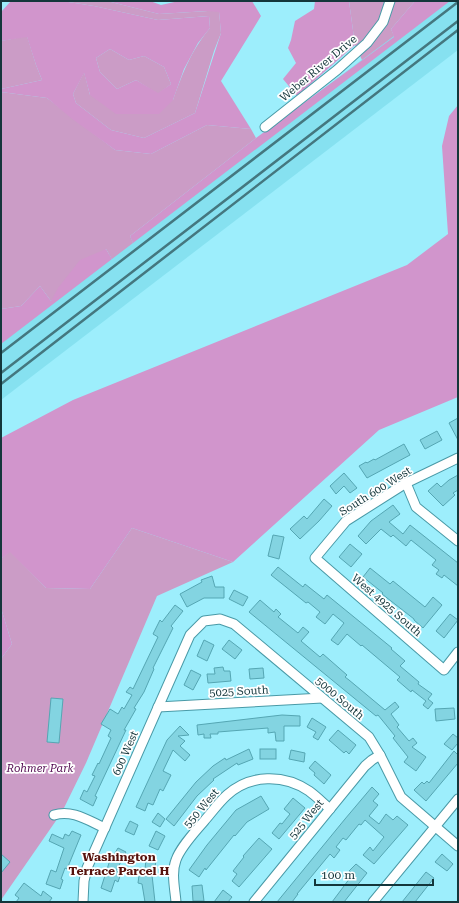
<svg xmlns="http://www.w3.org/2000/svg" width="459" height="903" font-family="'Roboto Serif',serif">
  <style>
    .built { fill: #86e1f0 }
    .green { fill: #cb9cc6 }
    .forest { fill: #d195cc; fill-rule: evenodd }
    .building { fill: #83d4e1; stroke: #55a6b3 }
    .lines { fill: none; stroke-linecap: round; stroke-linejoin: round }
    .minor-casing { stroke: #499aa7; stroke-width: 11 }
    .minor { stroke: #fff; stroke-width: 9 }
    .rail { stroke: #44777f; stroke-width: 2.5 }
    .labels { text-anchor: middle; stroke-width: 3.5; stroke-linejoin: round; paint-order: stroke }
    .street-label { font-size: 11px; fill: #14363b; stroke: #fff }
    .park-label { font-size: 11px; font-style: italic; fill: #540b52; stroke: #fff }
    .neighbourhood-label { font-size: 12px; font-weight: bold; fill: #57130d; stroke: #fff }
  </style>
  <rect width="100%" height="100%" fill="#9deefc"/>
  <polygon class="built" points="438,1 458,1 458,50 1,400 1,337"/>
  <g class="green">
    <path d="M62,1H107L159,14L208,11H219L221,33L214,51L195,113L144,138L111,130L76,103L73,94L84,72L90,95L173,100C183,72 191,51 210,28L209,16L158,20L94,6Z"/>
    <polygon points="349,1 415,1 391,29 394,36 362,60 355,45"/>
    <polygon points="27,36 36,65 42,80 1,89 1,41"/>
    <polygon points="110,49 129,60 144,56 164,67 171,84 158,94 136,80 117,89 100,72 96,58"/>
    <polygon points="1,92 47,98 115,150 151,154 207,125 251,129 256,138 130,236 133,243 112,259 106,249 51,301 40,286 21,306 1,309"/>
    <polygon points="132,528 233,562 157,596 86,763 62,812 1,900 1,659 12,644 1,608 1,559 10,551 46,588 90,589"/>
  </g>
  <g class="forest">
    <path d="M11,1H62L94,6L158,20L209,16L210,28L198,43L184,69L173,100L159,114H116L90,95L84,73L73,94L76,103L111,130L144,138L195,113L221,33L219,12L208,11L159,14L107,1H150L161,5L179,1H252L261,16L221,81L251,129L207,125L151,154L115,150L71,118L47,98L1,92V89L42,80L36,65L27,37L1,41V12ZM110,49L129,60L144,56L164,67L171,84L158,93L136,80L117,89L100,72L96,58Z"/>
    <polygon points="315,1 349,1 355,45 297,96 283,79 296,63 288,48 291,40 295,21 314,9"/>
    <polygon points="415,1 450,1 133,243 130,236 256,138 394,37 391,29"/>
    <polygon points="458,105 458,397 379,430 233,562 132,528 90,589 46,588 10,552 1,559 1,438 73,400 407,265 448,234 442,146 449,116"/>
    <polygon points="106,249 112,259 1,344 1,309 21,306 40,286 51,301 58,288 80,260"/>
    <polygon points="1,608 12,644 1,659"/>
  </g>
  <g class="building">
    <polygon points="458,418 458,440 449,423"/>
    <polygon points="437,431 442,440 425,449 420,440"/>
    <polygon points="404,444 410,455 367,478 359,466 366,462 367,463 374,459 375,460"/>
    <polygon points="344,473 357,488 350,493 344,486 336,494 330,486"/>
    <polygon points="458,475 458,490 453,493 455,495 443,506 428,491 437,483 441,487 449,480"/>
    <polygon points="324,499 332,506 319,521 300,539 290,529 304,516 307,519"/>
    <polygon points="393,505 400,514 389,522 403,534 410,525 458,563 458,586 444,575 442,578 436,574 439,570 432,565 436,560 411,540 406,546 393,535 391,537 381,529 366,544 358,536 371,521"/>
    <polygon points="273,535 284,537 279,559 268,556"/>
    <polygon points="350,544 362,554 351,567 339,557"/>
    <polygon points="278,567 303,587 305,584 324,599 327,595 392,648 391,649 405,661 400,666 419,682 418,684 432,694 428,699 433,703 428,709 423,705 426,701 412,690 411,692 397,680 400,677 362,645 361,646 347,634 338,645 331,640 344,623 333,614 325,624 316,617 320,612 308,602 306,603 271,575"/>
    <polygon points="370,568 390,584 393,581 425,607 433,597 442,605 423,628 414,620 414,619 382,594 383,593 363,577"/>
    <polygon points="212,576 215,587 224,587 224,598 204,598 187,607 180,594 202,582 201,580"/>
    <polygon points="234,590 248,597 243,606 229,599"/>
    <polygon points="260,600 274,612 276,609 281,614 278,617 298,633 303,627 309,632 301,641 320,657 323,654 347,675 345,677 349,680 385,710 395,702 399,707 391,714 399,725 397,727 409,741 413,738 417,743 412,747 426,757 416,771 404,762 408,757 393,738 395,736 378,715 376,716 249,612"/>
    <polygon points="175,605 183,611 171,626 173,628 153,668 154,669 144,692 134,708 136,709 124,730 126,730 95,796 97,797 93,806 80,799 84,790 87,792 95,776 92,775 98,763 99,764 111,738 108,736 111,730 101,724 110,709 118,714 122,707 124,709 132,695 126,692 130,687 133,689 158,637 153,634 160,620 162,622"/>
    <polygon points="450,614 458,620 444,638 436,631"/>
    <polygon points="204,640 214,645 207,661 197,656"/>
    <polygon points="229,640 242,650 235,659 222,649"/>
    <polygon points="223,667 224,671 230,671 231,681 208,683 207,674 215,674 214,668"/>
    <polygon points="263,668 264,678 250,679 249,669"/>
    <polygon points="191,670 201,675 193,690 184,685"/>
    <polygon points="51,698 63,699 59,743 47,742"/>
    <polygon points="454,708 455,719 436,721 435,709"/>
    <polygon points="282,715 300,716 300,726 284,726 284,741 276,741 275,732 268,733 268,728 218,732 218,734 210,734 211,738 204,738 204,734 198,735 197,725"/>
    <polygon points="312,718 326,727 318,740 313,737 316,732 307,727"/>
    <polygon points="180,726 189,735 178,736 185,741 180,746 190,755 185,761 173,750 163,771 171,775 163,791 160,789 153,805 148,803 145,811 136,807 167,740"/>
    <polygon points="338,730 356,745 349,754 346,751 344,753 329,740"/>
    <polygon points="453,734 458,738 458,743 452,750 444,744"/>
    <polygon points="249,749 253,759 238,765 237,763 213,779 214,780 197,796 174,826 166,819 196,782 213,766 225,758 226,760"/>
    <rect x="260" y="749" width="16" height="10"/>
    <polygon points="291,750 305,753 304,762 289,759"/>
    <polygon points="454,751 458,755 458,763 426,801 414,790 422,782 424,784 427,781 429,783"/>
    <polygon points="315,761 331,775 324,784 314,775 315,773 309,768"/>
    <polygon points="372,787 379,794 373,801 378,805 369,816 379,824 386,814 393,820 397,816 408,825 374,864 363,855 370,847 373,851 384,837 365,820 361,825 359,824 346,840 343,838 336,847 340,850 334,858 330,854 297,894 298,894 292,902 277,902 345,819"/>
    <polygon points="261,796 269,809 247,822 235,836 234,835 206,870 205,868 199,877 189,870 207,845 236,810"/>
    <polygon points="293,798 305,808 279,839 272,833 280,823 282,824 290,814 284,809"/>
    <polygon points="158,813 165,819 160,827 152,822"/>
    <polygon points="130,821 138,825 134,835 125,831"/>
    <polygon points="72,831 81,835 67,869 65,868 61,879 63,880 60,889 46,884 51,870 56,872 64,848 49,841 52,834 63,839 65,834 69,836"/>
    <polygon points="156,831 165,836 158,850 149,846"/>
    <polygon points="259,838 272,849 239,887 232,881 237,874 233,871 244,857 243,856"/>
    <polygon points="118,848 126,852 116,871 121,873 118,882 115,880 111,892 101,888 109,863"/>
    <polygon points="1,854 10,862 1,873"/>
    <polygon points="442,854 453,864 447,871 435,862"/>
    <polygon points="146,859 156,860 154,875 152,875 155,902 145,902 142,884 138,883 140,868 145,869"/>
    <polygon points="356,864 367,873 344,902 332,902 353,874 349,871"/>
    <polygon points="426,872 434,878 415,902 402,902"/>
    <polygon points="24,883 41,896 43,891 52,898 49,902 16,902 19,898 15,895"/>
    <polygon points="202,885 204,901 193,901 192,886"/>
    <polygon points="223,890 232,897 228,902 214,902"/>
  </g>
  <g class="lines">
    <g class="minor-casing">
      <g id="minor">
        <polyline points="265,127 337,70 367,43 383,22 390,1"/>
        <polyline points="458,458 406,483 346,521 315,558 444,670 458,652"/>
        <polyline points="406,483 416,507 458,541"/>
        <polyline points="158,707 322,698"/>
        <path d="M54,815C72,809 89,821 105,828"/>
        <polyline points="83,902 84,881 87,868 190,635 204,621 220,619 234,624 369,737 380,755 401,797 458,846"/>
        <path d="M176,902C175,889 171,873 176,860C181,846 196,831 205,820C212,812 219,802 227,795C250,774 284,774 309,791C316,796 323,803 330,809"/>
        <polyline points="254,902 365,766 372,760 380,755"/>
        <polyline points="373,902 458,799"/>
      </g>
    </g>
    <use href="#minor" class="minor"/>
    <g class="rail">
      <polyline points="1,353 458,2"/>
      <polyline points="1,373 458,21"/>
      <polyline points="1,384 458,30"/>
    </g>
  </g>
  <g class="labels">
    <g class="street-label">
      <text transform="translate(318 68) rotate(-40)" y="4">Weber River Drive</text>
      <text transform="translate(375 491) rotate(-32)" y="4">South 600 West</text>
      <text transform="translate(387 605) rotate(41)" y="4">West 4925 South</text>
      <text transform="translate(239 691) rotate(-3)" y="4">5025 South</text>
      <text transform="translate(340 698) rotate(40)" y="4">5000 South</text>
      <text transform="translate(125 753) rotate(-66)" y="4">600 West</text>
      <text transform="translate(201 808) rotate(-50)" y="4">550 West</text>
      <text transform="translate(306 819) rotate(-51)" y="4">525 West</text>
    </g>
    <g class="park-label">
      <text x="40" y="772">Rohmer Park</text>
    </g>
    <g class="neighbourhood-label">
      <text x="119" y="861">Washington<tspan x="119" dy="14">Terrace Parcel H</tspan></text>
    </g>
  </g>
  <rect width="459" height="903" fill="none" stroke="#14363b" stroke-width="4"/>
  <path d="M315 879v6h118v-6" fill="none" stroke="#14363b" stroke-width="2"/>
  <text x="321" y="879" font-size="12" fill="#14363b" stroke="#ffffff" stroke-width="3" paint-order="stroke">100 m</text>
</svg>
